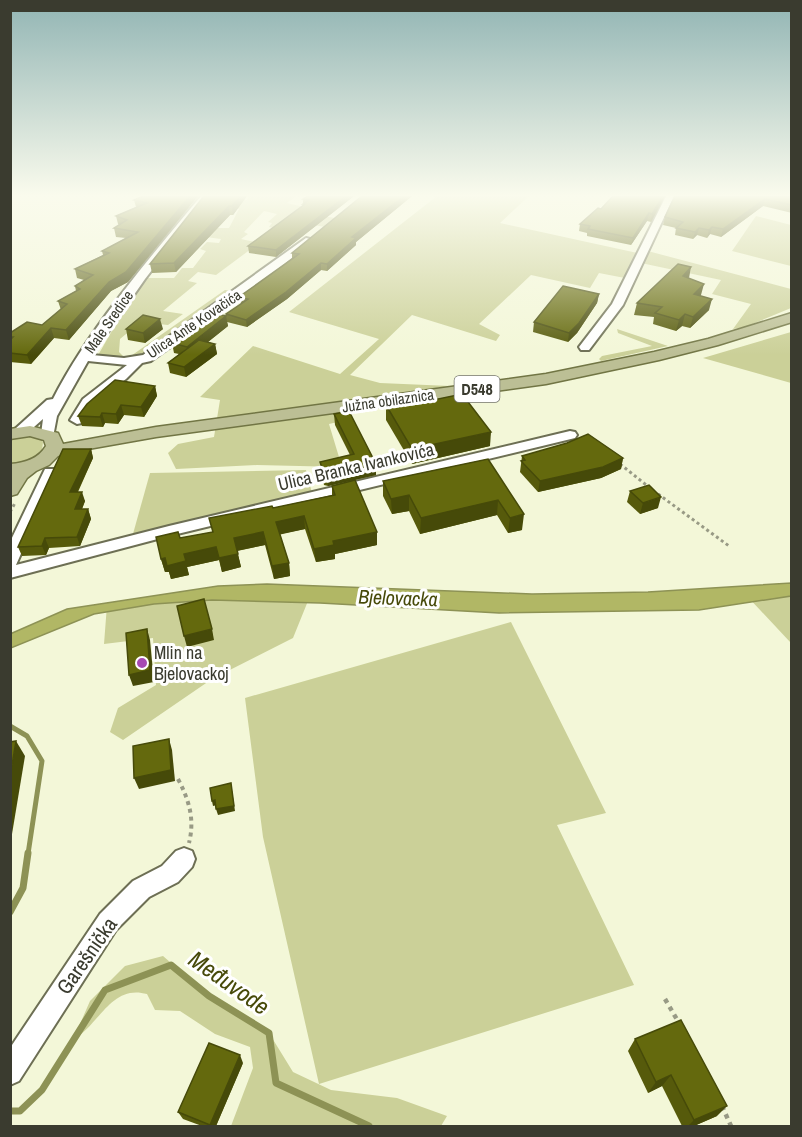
<svg xmlns="http://www.w3.org/2000/svg" width="802" height="1137" font-family="'Archivo Narrow',sans-serif">
  <style>
    .green { fill: #cbd098 }
    .water { fill: #b1b765; stroke: #8d9255; stroke-width: 1.5 }
    .lines { fill: none; stroke-linecap: round; stroke-linejoin: round }
    .stream-far1 { stroke: #8d9255; stroke-width: 5 }
    .stream { stroke: #8d9255; stroke-width: 7 }
    .minor-casing { stroke: #6d6f54; stroke-width: 4 }
    .major-casing { stroke: #717544; stroke-width: 3 }
    .path-far2 { stroke: #989a85; stroke-width: 3; stroke-dasharray: 3 3; stroke-linecap: butt }
    .path-far1 { stroke: #989a85; stroke-width: 4; stroke-dasharray: 4 4; stroke-linecap: butt }
    .path { stroke: #989a85; stroke-width: 4.5; stroke-dasharray: 4.5 4.5; stroke-linecap: butt }
    .minor { fill: #fff; fill-rule: evenodd }
    .major { fill: #bcbf95; fill-rule: evenodd }
    .wall { fill: #565a0b }
    .shaded-wall { fill: #464a09 }
    .building { fill: #64690d; stroke: #464a09; stroke-width: 1.5 }
    .poi-dot { fill: #a649b3; stroke: #fff; stroke-width: 2 }
    .labels { text-anchor: middle; stroke-width: 6; stroke-linejoin: round; paint-order: stroke }
    .far-street-label { font-size: 15px; fill: #3a3b2f; stroke: #fff }
    .shield { fill: #fff; stroke: #75766d; stroke-width: 1.5 }
    .shield-label { font-size: 16px; font-weight: bold; fill: #3a3b2f }
    .street-label { font-size: 18px; fill: #3a3b2f; stroke: #fff }
    .poi-label { font-size: 18px; fill: #3a3b2f; stroke: #fff; text-anchor: start }
    .water-label { font-size: 20px; font-style: italic; fill: #474a0a; stroke: #fff }
    .near-street-label { font-size: 21px; fill: #3a3b2f; stroke: #fff }
    .near-water-label { font-size: 24px; font-style: italic; fill: #474a0a; stroke: #fff }
  </style>
  <rect width="100%" height="100%" fill="#f3f7d8"/>
  <g class="green">
    <path d="M249,196H296L287,203L304,207L299,212L335,218L325,227L285,220L277,229L269,227L272,223L268,222L277,214L264,211L244,232L248,234L241,239L259,243L216,275L198,272L188,281L197,283L163,311L183,314L168,325C144,322 139,323 120,339L119,352L125,358H128L225,290L232,291L156,350L134,361L97,357L125,308L147,278H174L182,268H193L206,251L200,249L207,242L219,243L221,239L198,236L204,228H229L239,209L235,208L241,200H247Z"/>
    <polygon points="437,196 529,196 500,223 642,254 630,279 599,273 590,288 531,275 479,324 500,335 496,341 412,315 350,375 380,383 450,386 303,408 342,407 351,419 329,424 342,467 257,465 176,469 168,453 178,444 214,437 220,400 200,397 253,346 340,374 379,339 289,312"/>
    <polygon points="756,216 791,225 791,266 732,251"/>
    <polygon points="644,250 791,289 791,308 745,327 733,329 751,304 712,294 721,280 641,263"/>
    <polygon points="617,329 668,346 601,361 599,359 602,356 652,346 618,333"/>
    <polygon points="791,332 791,383 703,358"/>
    <polygon points="26,436 40,439 43,442 42,451 31,460 11,464 11,439"/>
    <polygon points="306,470 313,497 131,541 150,473"/>
    <polygon points="791,589 791,643 747,596"/>
    <polygon points="204,590 310,596 293,638 212,679 123,740 110,732 118,708 156,685 153,638 104,644 107,605"/>
    <polygon points="511,622 606,813 557,825 634,985 319,1084 263,837 245,698"/>
    <path d="M163,956L209,996L269,1033L293,1072L331,1090L397,1098L447,1116L441,1126H231L253,1068L250,1047L215,1034L180,1011L155,1010L147,994C111,984 100,1024 73,1040L90,1001L125,966Z"/>
  </g>
  <polygon class="water" points="791,583 791,596 699,610 499,613 320,603 212,600 154,604 94,614 11,648 10,634 67,609 218,586 267,584 532,594 648,592"/>
  <g class="lines">
    <polyline class="stream-far1" points="10,726 27,736 42,761 28,854"/>
    <g class="stream">
      <polyline points="10,912 23,888 28,853"/>
      <polyline points="10,1111 20,1111 42,1090 105,990 171,965 209,996 269,1033 276,1083 369,1126"/>
    </g>
    <g class="minor-casing">
      <g id="minor">
        <path d="M201,196H209L145,279L92,355L124,358L143,355L306,238L314,240L272,274L151,361L142,363L126,379L100,398L88,411L82,423L77,424L70,420L83,399L127,365L88,361L57,416L53,437H43L41,434L43,419L25,435H15L13,432L15,429L47,400L53,399C88,330 151,256 201,196Z"/>
        <polygon points="666,196 674,196 623,305 589,350 581,350 579,347 612,304"/>
        <polygon points="570,431 575,432 577,435 575,438 169,536 10,578 10,542 45,469 55,469 57,472 16,565 169,526"/>
        <polygon points="184,848 192,851 195,859 192,867 178,882 149,897 116,930 19,1081 10,1085 10,1048 100,914 133,881 162,866 176,851"/>
      </g>
    </g>
    <g class="major-casing">
      <path id="major" d="M792,313V322L718,345L659,360L546,384L156,437L77,451L58,456L49,465L36,471L27,478L17,494L10,496V464C25,463 38,459 46,446L44,440L30,436L10,439V429L30,426L58,433L63,444L156,427L546,374L654,352L708,339Z"/>
    </g>
    <g class="path-far2">
      <polyline points="620,464 650,488"/>
      <polyline points="658,494 729,546"/>
      <polyline points="10,512 15,503"/>
    </g>
    <path class="path-far1" d="M178,779C189,800 195,819 189,843"/>
    <g class="path">
      <polyline points="665,999 679,1023"/>
      <polyline points="722,1106 731,1126"/>
    </g>
    <use href="#minor" class="minor"/>
    <use href="#major" class="major"/>
  </g>
  <g class="wall">
    <polygon points="143,196 198,196 128,282 111,291 69,340 54,338 31,364 10,362 10,333 42,325 61,310 58,301 76,291 75,286 84,280 77,278 75,269 103,255 102,251 126,238 116,237 114,228 119,225 118,224 116,216 136,207 134,200"/>
    <polygon points="204,196 247,196 233,215 230,215 176,272 152,273 150,264"/>
    <polygon points="308,196 354,196 276,257 249,253 248,246 303,206 303,199"/>
    <polygon points="362,196 412,196 356,242 356,245 327,271 321,270 287,299 247,327 227,322 228,326 208,342 215,344 217,354 186,377 170,373 168,363 179,354 174,353 172,343 226,316 226,314 241,304 239,297 292,259 292,253"/>
    <polygon points="613,196 665,196 651,222 647,221 631,245 587,236 587,233 579,231 580,224 601,209"/>
    <polygon points="675,196 792,196 792,213 763,206 721,237 710,234 707,238 697,235 693,239 675,235 676,228 663,225 665,217"/>
    <polygon points="599,294 597,303 577,333 568,342 533,332 534,322"/>
    <polygon points="701,295 700,296 709,310 690,328 682,326 676,331 653,324 654,317 634,315 637,303"/>
    <polygon points="126,329 163,329 145,343 128,340"/>
    <polygon points="155,386 157,396 144,417 124,415 118,424 105,423 103,427 82,426 78,416"/>
    <polygon points="419,403 490,446 412,464 386,420 386,405"/>
    <polygon points="334,414 376,464 376,475 328,486 324,485 321,473 320,462 350,455 335,425"/>
    <polygon points="91,449 93,458 78,492 85,501 82,509 88,509 91,519 80,546 49,548 46,555 22,556 18,547"/>
    <polygon points="522,456 623,458 621,469 601,478 538,492 520,472"/>
    <polygon points="488,459 522,530 508,533 497,515 420,534 409,511 392,514 383,496 383,481"/>
    <polygon points="332,486 377,545 335,554 335,559 316,562 305,529 280,534 289,563 290,576 274,579 265,545 237,551 241,567 222,572 219,560 187,567 189,575 171,579 169,572 165,572 161,559 180,538 212,532 273,508 332,495"/>
    <polygon points="630,491 658,508 640,514 627,502"/>
    <polygon points="635,1039 717,1116 694,1126 682,1126 662,1086 648,1093 628,1051"/>
    <polygon points="243,1063 216,1126 202,1126 183,1119 178,1112"/>
  </g>
  <g class="shaded-wall">
    <polygon points="190,196 198,196 128,282 111,291 69,340 66,330 109,282"/>
    <polygon points="240,196 247,196 233,215 232,206"/>
    <polygon points="346,196 354,196 276,257 276,250"/>
    <polygon points="404,196 412,196 356,242 356,245 327,271 327,264 352,237"/>
    <polygon points="663,196 665,196 651,222 652,214"/>
    <polygon points="765,199 763,206 721,237 723,229"/>
    <polygon points="229,206 230,215 176,272 174,263"/>
    <polygon points="649,213 647,221 631,245 633,238"/>
    <polygon points="712,227 710,234 707,238 709,230"/>
    <polygon points="699,228 697,235 693,239 695,232"/>
    <polygon points="321,263 321,270 287,299 247,327 246,320"/>
    <polygon points="691,267 689,278 683,276"/>
    <polygon points="704,284 701,295 692,305 694,294"/>
    <polygon points="599,294 597,303 577,333 568,342 569,333"/>
    <polygon points="712,299 709,310 690,328 693,317"/>
    <polygon points="685,314 682,326 676,331 679,320"/>
    <polygon points="226,316 228,326 189,357 187,347"/>
    <polygon points="160,319 163,329 145,343 143,333"/>
    <polygon points="51,328 54,338 31,364 27,355"/>
    <polygon points="215,344 217,354 186,377 184,367"/>
    <polygon points="155,386 157,396 144,417 141,407"/>
    <polygon points="121,405 124,415 118,424 116,414"/>
    <polygon points="102,413 105,423 103,427 100,417"/>
    <polygon points="491,432 490,446 412,464 412,449"/>
    <polygon points="91,449 93,458 73,501 70,492"/>
    <polygon points="623,458 621,469 601,478 538,492 540,481"/>
    <polygon points="376,464 376,475 328,486 327,475"/>
    <polygon points="82,492 85,501 78,519 75,509"/>
    <polygon points="409,495 409,511 392,514 391,499"/>
    <polygon points="661,497 658,508 640,514 643,503"/>
    <polygon points="498,500 497,515 420,534 421,518"/>
    <polygon points="88,509 91,519 80,546 77,537"/>
    <polygon points="524,514 522,530 508,533 510,518"/>
    <polygon points="304,516 305,529 278,535 276,522"/>
    <polygon points="263,532 265,545 236,551 234,538"/>
    <polygon points="377,532 377,545 335,554 335,559 316,562 314,549 333,541"/>
    <polygon points="45,538 49,548 46,555 42,546"/>
    <polygon points="216,547 219,560 187,567 189,575 171,579 169,572 165,572 161,559"/>
    <polygon points="238,554 241,567 222,572 219,558"/>
    <polygon points="289,563 290,576 274,579 272,566"/>
    <polygon points="147,629 150,640 154,682 133,686 129,675"/>
    <polygon points="212,629 214,640 187,647 184,636"/>
    <polygon points="169,739 172,750 175,781 139,789 134,778"/>
    <polygon points="16,741 25,756 10,846 10,777"/>
    <polygon points="231,783 235,811 218,815 216,809"/>
    <polygon points="215,800 217,805 213,806 212,801"/>
    <polygon points="240,1055 243,1063 216,1126 211,1126 210,1125"/>
    <polygon points="671,1075 662,1086 648,1093 656,1082"/>
    <polygon points="727,1106 717,1116 694,1126 688,1126 694,1120"/>
  </g>
  <g class="building">
    <polygon points="143,196 190,196 126,272 109,282 66,330 51,328 27,355 10,353 10,340 13,337 10,337 10,333 27,322 42,325 67,304 58,301 80,289 75,286 93,275 75,269 109,253 102,251 138,232 114,228 127,220 116,216 147,203 134,200"/>
    <polygon points="204,196 240,196 232,206 229,206 174,263 150,264"/>
    <polygon points="308,196 346,196 276,250 248,246 305,204 303,204 309,200 303,199"/>
    <polygon points="362,196 404,196 352,237 356,238 327,264 321,263 286,292 246,320 226,314 248,299 239,297 299,254 292,253"/>
    <polygon points="613,196 663,196 652,214 649,213 633,238 588,229 590,226 580,224 598,208 601,209"/>
    <polygon points="675,196 792,196 792,205 765,199 723,229 712,227 709,230 699,228 695,232 676,228 683,222 665,217"/>
    <polygon points="678,264 691,267 683,276 704,284 694,294 712,299 693,317 685,314 679,320 655,313 662,307 637,303"/>
    <polygon points="563,286 599,294 579,323 569,333 534,322"/>
    <polygon points="212,313 226,316 187,347 172,343"/>
    <polygon points="143,315 160,319 143,333 126,329"/>
    <polygon points="199,340 215,344 184,367 168,363"/>
    <polygon points="115,380 155,386 141,407 121,405 116,414 102,413 100,417 78,416 87,404"/>
    <polygon points="462,394 491,432 412,449 386,405 417,400 419,403"/>
    <polygon points="349,411 376,464 327,475 324,473 320,462 354,454 334,414"/>
    <polygon points="588,434 623,458 603,467 540,481 521,461 525,460 522,456 567,443"/>
    <polygon points="63,449 91,449 70,492 82,492 75,509 88,509 77,537 45,538 42,546 18,547"/>
    <polygon points="488,459 524,514 510,518 498,500 421,518 409,495 391,499 383,481"/>
    <polygon points="355,480 377,532 333,541 334,545 314,549 304,516 276,522 289,563 272,566 263,532 234,538 238,554 219,558 216,547 184,554 186,561 167,566 165,558 161,559 156,537 178,532 180,538 213,532 209,518 272,506 273,508 335,495 332,486"/>
    <polygon points="649,485 661,497 643,503 630,491"/>
    <polygon points="204,599 212,629 184,636 177,606"/>
    <polygon points="147,629 150,670 129,675 126,633"/>
    <polygon points="169,739 171,770 134,778 133,746"/>
    <polygon points="16,741 10,777 10,742"/>
    <polygon points="231,783 234,806 216,809 215,800 212,801 210,788"/>
    <polygon points="681,1020 727,1106 694,1120 671,1075 656,1082 635,1039"/>
    <polygon points="209,1043 240,1055 210,1125 178,1112"/>
  </g>
  <linearGradient id="sky" x2="0" y2="1"><stop stop-color="#92b5b4"/><stop offset="0.55" stop-color="#fafbed"/><stop offset="1" stop-color="#fafbed" stop-opacity="0"/></linearGradient>
  <rect width="802" height="355" fill="url(#sky)"/>
  <circle class="poi-dot" cx="142" cy="663" r="6"/>
  <g class="labels">
    <g class="far-street-label">
      <text transform="translate(109 322) rotate(-55)" y="5">Male Sredice</text>
      <text transform="translate(194 324) rotate(-34)" y="5">Ulica Ante Kovačića</text>
      <text transform="translate(388 401) rotate(-8)" y="5">Južna obilaznica</text>
    </g>
    <rect class="shield" x="454.5" y="376" width="45" height="26" rx="4.5"/>
    <g class="shield-label">
      <text x="477" y="395">D548</text>
    </g>
    <g class="street-label">
      <text transform="translate(356 467) rotate(-13)" y="6">Ulica Branka Ivankovića</text>
    </g>
    <g class="poi-label">
      <text x="154" y="659">Mlin na<tspan x="154" dy="21">Bjelovackoj</tspan></text>
    </g>
    <g class="water-label">
      <text transform="translate(398 598) rotate(2)" y="7">Bjelovacka</text>
    </g>
    <g class="near-street-label">
      <text transform="translate(87 956) rotate(-55)" y="7">Garešnička</text>
    </g>
    <g class="near-water-label">
      <text transform="translate(229 983) rotate(35)" y="8">Međuvode</text>
    </g>
  </g>
  <rect width="802" height="1137" fill="none" stroke="#3a3b2f" stroke-width="24"/>
</svg>
